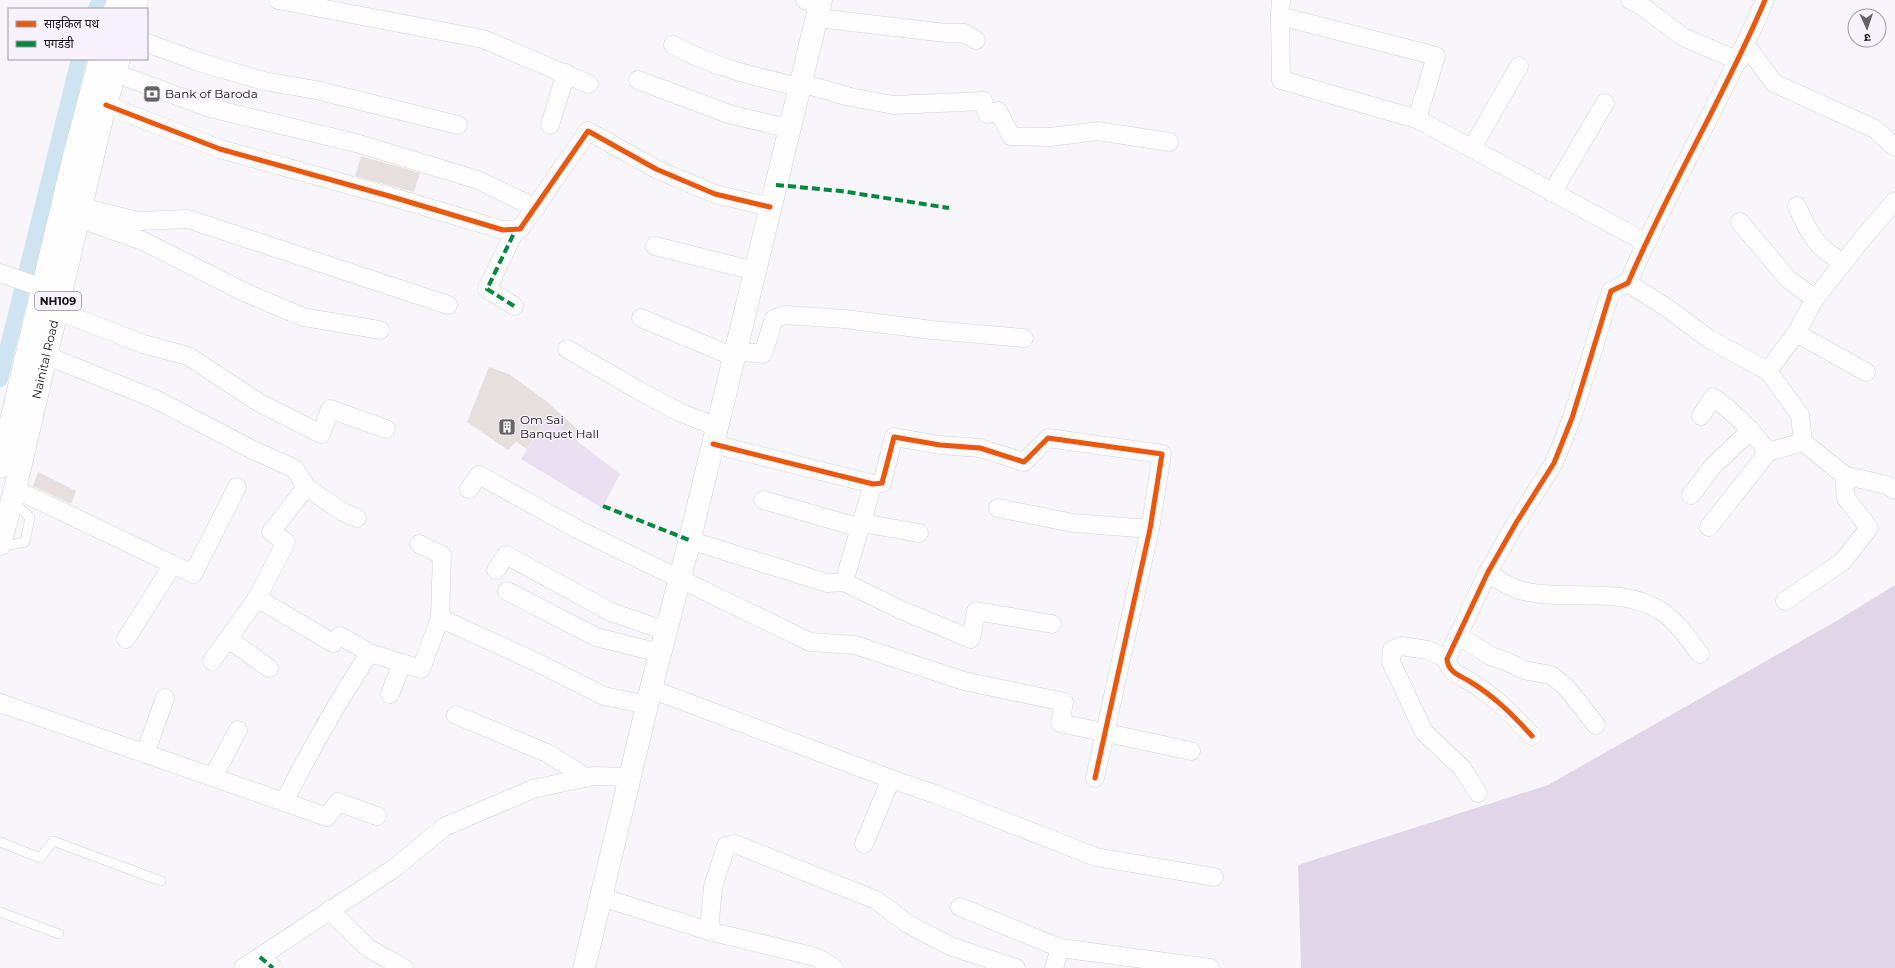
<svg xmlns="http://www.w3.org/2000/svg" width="1895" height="968" font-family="Montserrat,'Noto Sans Devanagari',sans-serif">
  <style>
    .green { fill: #eae0f2 }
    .forest { fill: #e0d6e8 }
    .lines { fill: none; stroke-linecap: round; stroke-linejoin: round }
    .canal { stroke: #cee4f1; stroke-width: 16 }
    .building { fill: #e6dfde }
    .lane-casing { stroke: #d4d2d7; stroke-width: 10 }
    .street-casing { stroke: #d4d2d7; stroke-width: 19 }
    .secondary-casing { stroke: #d4d2d7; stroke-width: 23 }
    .highway-casing { stroke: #d4d2d7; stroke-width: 23 }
    .lane { stroke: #fefefe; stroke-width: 9 }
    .street { stroke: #fefefe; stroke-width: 18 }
    .secondary { stroke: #fefefe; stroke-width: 22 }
    .highway { stroke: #fefefe; stroke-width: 22 }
    .quiet { stroke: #00873e; stroke-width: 4; stroke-dasharray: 8 4; stroke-linecap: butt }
    .cycleway-casing { stroke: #f8f2fe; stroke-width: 8 }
    .cycleway { stroke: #e8590c; stroke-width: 5 }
    .labels { text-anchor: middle; stroke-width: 3; stroke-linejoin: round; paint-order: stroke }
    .shield { fill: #f8f2fe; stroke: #5a575d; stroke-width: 1 }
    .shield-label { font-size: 11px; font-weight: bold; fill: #171418 }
    .poi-label { font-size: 12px; fill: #171418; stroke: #f8f2fe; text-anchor: start }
    .street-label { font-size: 12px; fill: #171418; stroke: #f8f2fe }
  </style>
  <rect width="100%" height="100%" fill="#f8f5fb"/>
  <polygon class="green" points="547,418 620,474 602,508 521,459"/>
  <polygon class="forest" points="1895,585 1895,968 1301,968 1298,865 1548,785 1838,620"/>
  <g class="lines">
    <g class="canal">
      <polyline points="96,9 100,0"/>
      <polyline points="0,379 79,59"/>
    </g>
  </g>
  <g class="building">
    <polygon points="361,156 420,173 414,192 355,176"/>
    <polygon points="489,367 509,374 546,401 583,434 577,441 547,418 527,449 516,442 508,450 467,422"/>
    <polygon points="38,472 76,491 71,504 33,486"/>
  </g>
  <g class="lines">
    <g class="lane-casing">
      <g id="lane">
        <polyline points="0,547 25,542 30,518 13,501"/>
        <polyline points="0,842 40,858 53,841 161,881"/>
        <polyline points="0,912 59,934"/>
      </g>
    </g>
    <g class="street-casing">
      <g id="street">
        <polyline points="278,0 483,39 589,84"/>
        <polyline points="805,0 820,4"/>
        <polyline points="1281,0 1280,16 1281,80 1417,119 1645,242"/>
        <polyline points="1630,0 1639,4 1683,37 1739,61"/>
        <polyline points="1280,16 1436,56 1417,119"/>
        <polyline points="817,18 946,33 964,33 976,40"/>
        <polyline points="147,43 202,63 264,81 316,90 458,125"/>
        <path d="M673,45C713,67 756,77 800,87"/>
        <polyline points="1746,45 1774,83 1875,129 1895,147"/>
        <polyline points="115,73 210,108 356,143 478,180 536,208"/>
        <polyline points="638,80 729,114 790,129"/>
        <polyline points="801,83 850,97 894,105 983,101 987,114 998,111 1011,136 1050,137 1098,131 1169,142"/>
        <polyline points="106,105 220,149 389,196 503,230 520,229 588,131 656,169 715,194 770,207"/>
        <polyline points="550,125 566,73"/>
        <polyline points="1472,148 1519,66"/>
        <polyline points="1552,193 1605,103"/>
        <path d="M1797,206C1809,234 1816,247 1843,263"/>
        <polyline points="81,207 138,221 188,219 448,305"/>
        <polyline points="78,218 143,241 244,292 303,317 380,330"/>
        <polyline points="1740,222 1788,279 1815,299"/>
        <polyline points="655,246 755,271"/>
        <polyline points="0,273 43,288"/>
        <polyline points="1628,283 1667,308 1709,339 1768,371 1800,415 1803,442 1844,475 1846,498 1869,528 1842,562 1785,601"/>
        <polyline points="514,306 487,289 516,229"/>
        <polyline points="56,310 143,344 188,356 258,402 321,434 330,409 386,429"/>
        <polyline points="641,318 734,357"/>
        <polyline points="1796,333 1866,372"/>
        <polyline points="567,349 638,390 679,412 717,427"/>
        <polyline points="735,351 763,354 774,319 785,315 845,319 932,330 1024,338"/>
        <polyline points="45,355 155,399 253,450 295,469 306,487 343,512 357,518"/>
        <polyline points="1768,371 1796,333 1815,299 1862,239 1895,201"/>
        <path d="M1701,416L1713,397C1735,413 1752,430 1768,452"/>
        <polyline points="713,444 873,484 882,483 894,437 940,445 980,448 1024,462 1048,438 1162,454 1150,529 1095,778"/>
        <polyline points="1844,475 1886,485 1895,490"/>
        <polyline points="15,489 193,574 237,487"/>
        <polyline points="469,489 479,475 577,529 810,642 855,645 964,681 1064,702 1060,723 1191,751"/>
        <polyline points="1691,495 1713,466 1751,430"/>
        <polyline points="763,500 861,528"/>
        <polyline points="998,508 1073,523 1150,529"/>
        <polyline points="862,523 919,533"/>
        <polyline points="1709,527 1768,452 1803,442"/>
        <polyline points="689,540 827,583 844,582 899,609 971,639 976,611 1052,624"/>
        <polyline points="419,544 442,555 440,618"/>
        <polyline points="496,570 506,555 611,612 666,631"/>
        <path d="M1488,572C1498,580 1510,588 1523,591C1569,602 1623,584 1664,613C1679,624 1689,640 1700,654"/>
        <polyline points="844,582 873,484"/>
        <polyline points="507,591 596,637 660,653"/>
        <polyline points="257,598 333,643"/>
        <polyline points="340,636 370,653 421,669 440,618 536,662 604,696 647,705"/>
        <polyline points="1459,636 1491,656 1508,662 1524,670 1551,675 1566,687 1596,725"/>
        <polyline points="126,639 173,564"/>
        <polyline points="228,639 269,668"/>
        <polyline points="1447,659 1428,650 1401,646 1392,650 1391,662 1424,732 1462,768 1478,793"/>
        <polyline points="212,661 257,598 286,542 271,532 306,487"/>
        <polyline points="651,689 891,779 935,794 1096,857 1214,877"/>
        <polyline points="390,694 402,663"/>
        <polyline points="0,703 327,817 338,802 377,816"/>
        <polyline points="456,715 547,753 587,778"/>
        <path d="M1532,736C1513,715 1494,696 1469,681C1459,675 1448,672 1447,659L1488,572L1516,523L1554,463L1572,418L1611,291L1628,283C1669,187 1724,97 1765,0"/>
        <polyline points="145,754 165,698"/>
        <polyline points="213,777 238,730"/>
        <path d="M284,802C310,751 337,701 370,653"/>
        <polyline points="864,844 891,779"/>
        <polyline points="601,897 709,931 816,957 834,968"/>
        <polyline points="960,907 1060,948 1210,968"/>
        <polyline points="329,910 368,948 404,968"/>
        <polyline points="709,931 713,887 726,846 735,844 876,900 908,924 950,946 1016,968"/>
        <polyline points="260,957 273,968"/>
        <polyline points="243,968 396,867 444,827 533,789 593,776 630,777"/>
        <polyline points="1054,968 1060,948"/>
      </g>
    </g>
    <g class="secondary-casing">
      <polyline id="secondary" points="584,968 651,689 688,547 821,0"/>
    </g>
    <g class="highway-casing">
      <g id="highway">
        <polyline points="115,9 118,0"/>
        <polyline points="134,9 137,0"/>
        <polyline points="0,467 74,156 100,59"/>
        <path id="s1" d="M0,544L15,489L102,118L119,59"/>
      </g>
    </g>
    <use href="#lane" class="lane"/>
    <use href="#street" class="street"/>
    <use href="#secondary" class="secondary"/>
    <use href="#highway" class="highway"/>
    <g class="quiet">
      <polyline points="776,185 841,191 949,208"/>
      <polyline points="514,306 487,289 516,229"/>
      <polyline points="603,506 689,540"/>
      <polyline points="260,957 273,968"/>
    </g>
    <g class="cycleway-casing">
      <g id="cycleway">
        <polyline points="106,105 220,149 389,196 503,230 520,229 588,131 656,169 715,194 770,207"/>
        <polyline points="713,444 873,484 882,483 894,437 940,445 980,448 1024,462 1048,438 1162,454 1150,529 1095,778"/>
        <path d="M1532,736C1513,715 1494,696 1469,681C1459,675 1448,672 1447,659L1488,572L1516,523L1554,463L1572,418L1611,291L1628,283C1669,187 1724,97 1765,0"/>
      </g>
    </g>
    <use href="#cycleway" class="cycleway"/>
  </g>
  <defs>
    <g id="bank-square" transform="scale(0.9)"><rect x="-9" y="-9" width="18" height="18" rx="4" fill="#666367" stroke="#f8f2fe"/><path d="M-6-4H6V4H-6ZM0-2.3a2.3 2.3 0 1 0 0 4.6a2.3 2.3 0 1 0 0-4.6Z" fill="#fff"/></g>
    <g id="building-square" transform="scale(0.9)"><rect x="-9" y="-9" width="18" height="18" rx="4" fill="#666367" stroke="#f8f2fe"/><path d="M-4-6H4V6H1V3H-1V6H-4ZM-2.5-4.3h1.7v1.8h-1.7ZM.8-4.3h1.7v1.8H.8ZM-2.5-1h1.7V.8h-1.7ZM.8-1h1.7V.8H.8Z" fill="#fff"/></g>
  </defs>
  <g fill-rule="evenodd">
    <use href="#bank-square" x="152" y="94"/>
    <use href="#building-square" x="507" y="427"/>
  </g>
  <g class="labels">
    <rect class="shield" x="35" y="292" width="46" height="18" rx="3"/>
    <g class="shield-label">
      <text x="58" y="305">NH109</text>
    </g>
    <g class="poi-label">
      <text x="165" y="98">Bank of Baroda</text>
      <text x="520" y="424">Om Sai<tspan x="520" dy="14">Banquet Hall</tspan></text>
    </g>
    <g class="street-label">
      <text dy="4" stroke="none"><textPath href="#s1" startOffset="190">Nainital Road</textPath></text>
    </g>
  </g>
  <rect x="8" y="8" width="140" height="52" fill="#f8f2fe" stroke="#9e99a2"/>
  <rect x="16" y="21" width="20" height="6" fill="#e8590c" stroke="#9e99a2"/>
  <text x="44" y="28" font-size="12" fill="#171418">साइकिल पथ</text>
  <rect x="16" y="41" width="20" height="6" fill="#00873e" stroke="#9e99a2"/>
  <text x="44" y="48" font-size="12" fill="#171418">पगडंडी</text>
  <g transform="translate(1867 28) rotate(177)"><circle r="19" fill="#f8f2fe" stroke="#9e99a2"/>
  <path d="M0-3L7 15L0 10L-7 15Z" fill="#666367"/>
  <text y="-6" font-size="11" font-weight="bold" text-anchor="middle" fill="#171418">उ</text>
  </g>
</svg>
